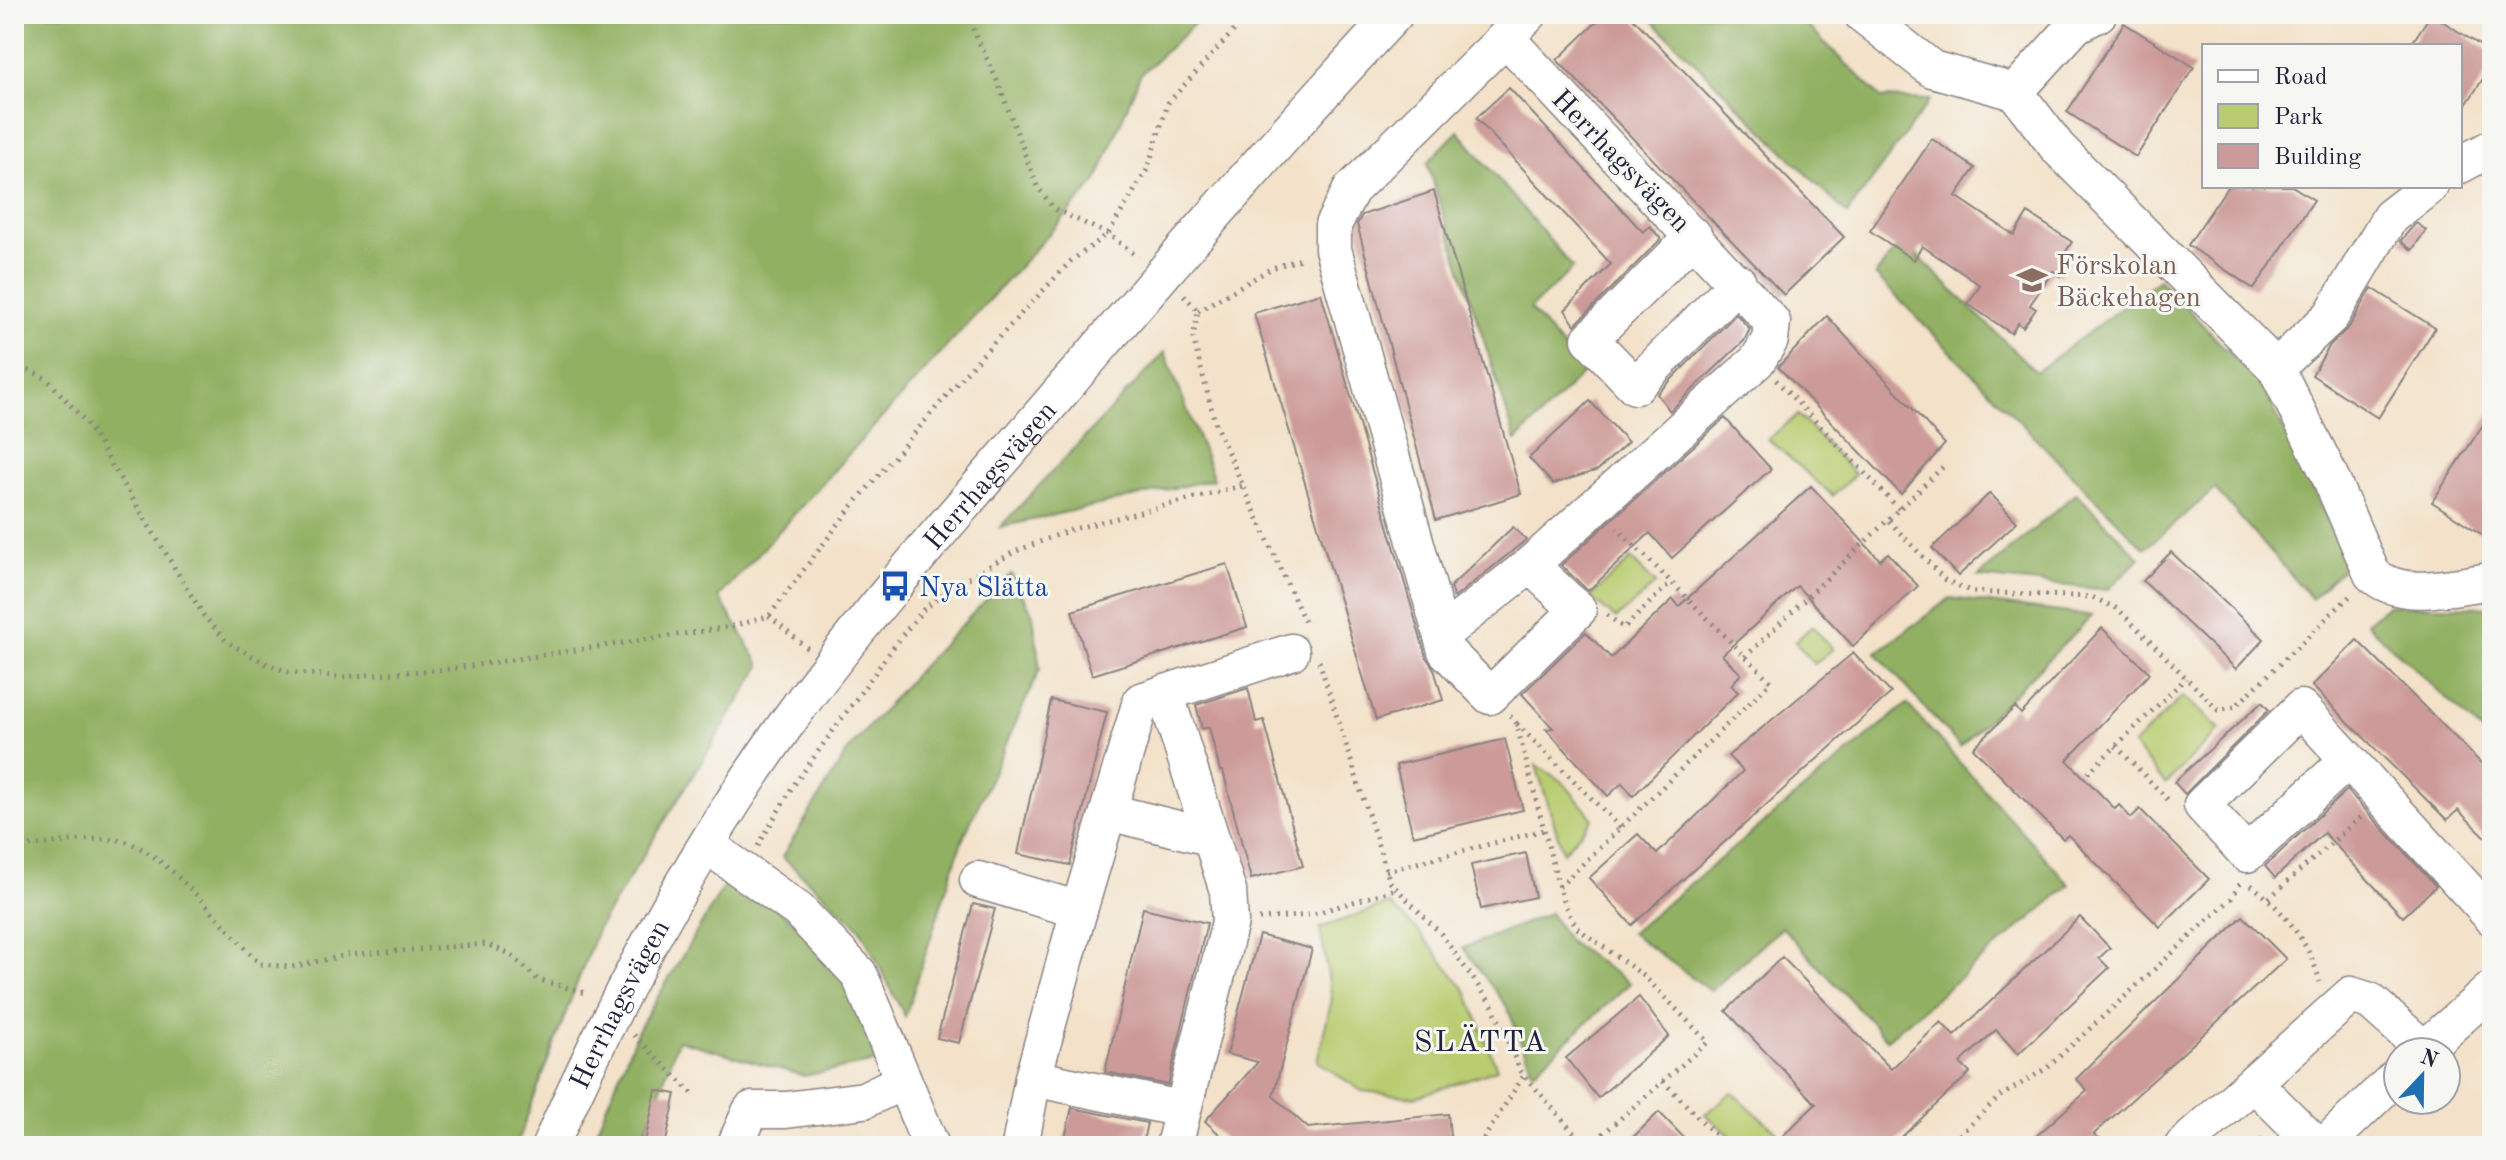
<svg xmlns="http://www.w3.org/2000/svg" width="2506" height="1160" font-family="'Old Standard TT',serif">
  <style>
    .green { fill: #b9cc70; stroke: #6e7756; stroke-width: 2 }
    .forest { fill: #92b062; stroke: #5a694e; stroke-width: 2 }
    .building { fill: #cc9a98 }
    .lines { fill: none; stroke-linecap: round; stroke-linejoin: round }
    .minor-casing { stroke: #8a8282; stroke-width: 39 }
    .path { stroke: #8a8282; stroke-width: 5; stroke-dasharray: 2 6; stroke-linecap: butt }
    .minor { stroke: #fff; stroke-width: 36 }
    .labels { text-anchor: middle; stroke-width: 6; stroke-linejoin: round; paint-order: stroke }
    .street-label { font-size: 28px; fill: #22223b; stroke: #f6f6f2 }
    .education-label { font-size: 28px; fill: #785e54; stroke: #f6f6f2; text-anchor: start }
    .transit-label { font-size: 28px; fill: #164399; stroke: #f6f6f2; text-anchor: start }
    .neighbourhood-label { font-size: 30px; letter-spacing: 2px; fill: #22223b; stroke: #f6f6f2 }
  </style>
  <rect width="100%" height="100%" fill="#f6f6f2"/>
  <filter id="ink" filterUnits="userSpaceOnUse"><feTurbulence type="fractalNoise" baseFrequency=".0125" numOctaves="2"/><feDisplacementMap in="SourceGraphic" scale="16" xChannelSelector="R" yChannelSelector="G"/><feConvolveMatrix kernelMatrix="1 2 1 2 8 2 1 2 1" color-interpolation-filters="sRGB"/></filter>
  <filter id="wash" filterUnits="userSpaceOnUse"><feTurbulence type="fractalNoise" baseFrequency=".006" numOctaves="4" result="noise"/><feDisplacementMap in="SourceGraphic" scale="32" xChannelSelector="R" yChannelSelector="G"/><feGaussianBlur stdDeviation="1.8" result="paint"/><feColorMatrix in="noise" values="0 0 0 0 0 0 0 0 0 0 0 0 0 0 0 0 0 1.4 0 .05"/><feComposite in="paint" operator="in"/></filter>
  <g filter="url(#wash)">
    <rect width="100%" height="100%" fill="#f3e2c9"/>
    <g class="green">
      <polygon points="1798,415 1855,474 1833,496 1768,439"/>
      <polygon points="1631,559 1656,584 1616,619 1590,597"/>
      <polygon points="1812,626 1833,649 1814,664 1795,642"/>
      <polygon points="2183,696 2220,729 2165,784 2133,745"/>
      <polygon points="1536,765 1563,782 1593,819 1563,852"/>
      <polygon points="1389,904 1419,932 1467,992 1497,1069 1416,1097 1362,1091 1317,1061 1332,999 1320,928"/>
      <polygon points="1732,1092 1777,1132 1761,1146 1742,1146 1705,1114"/>
    </g>
    <g class="forest">
      <polygon points="14,14 1205,14 1140,75 1097,181 719,597 761,666 597,930 516,1146 14,1146"/>
      <polygon points="1646,14 1796,14 1881,98 1930,100 1847,214"/>
      <polygon points="1458,131 1573,268 1530,309 1584,372 1516,441 1427,163"/>
      <polygon points="1903,241 2036,372 2159,279 2264,389 2348,562 2312,599 2215,489 2145,549 1875,275"/>
      <polygon points="1165,352 1214,479 1000,527"/>
      <polygon points="2076,493 2140,558 2108,590 1978,577"/>
      <polygon points="1011,574 1033,614 1040,669 962,841 905,1017 860,928 782,857 849,749 922,666"/>
      <polygon points="1950,598 2092,616 1960,747 1876,653"/>
      <polygon points="2387,605 2492,607 2492,741 2366,623"/>
      <polygon points="1907,704 2070,885 1887,1039 1782,927 1711,991 1631,933"/>
      <polygon points="730,876 821,941 858,997 876,1062 804,1076 678,1040 640,1146 590,1146 637,1032"/>
      <polygon points="1550,913 1568,941 1630,983 1533,1072 1507,1007 1463,948"/>
    </g>
    <g id="blocks">
      <g class="building">
        <polygon points="1605,14 1629,14 1844,237 1784,295 1557,60"/>
        <polygon points="2431,14 2492,53 2492,65 2460,114 2460,46 2410,46"/>
        <polygon points="2124,23 2194,67 2136,157 2067,112"/>
        <polygon points="1509,88 1643,232 1650,226 1661,239 1575,325 1565,310 1611,264 1476,118"/>
        <polygon points="1932,139 1975,168 1956,196 2014,235 2028,213 2072,242 2065,253 2072,257 2060,276 2053,271 2030,305 2036,309 2023,327 2018,323 2011,333 1968,304 1980,285 1922,246 1914,260 1870,231"/>
        <polygon points="2228,186 2292,186 2314,200 2254,289 2188,245"/>
        <polygon points="1434,191 1521,494 1436,520 1357,224 1362,215"/>
        <polygon points="2416,223 2426,230 2412,250 2400,241"/>
        <polygon points="2372,288 2435,328 2378,418 2312,375 2330,345 2349,327"/>
        <polygon points="1321,293 1426,657 1434,669 1443,700 1376,720 1254,313"/>
        <polygon points="1736,314 1750,329 1744,341 1670,411 1657,394"/>
        <polygon points="1827,316 1945,444 1901,494 1778,367"/>
        <polygon points="1590,401 1628,442 1598,470 1553,484 1529,458"/>
        <polygon points="2492,411 2492,541 2432,502"/>
        <polygon points="1725,418 1771,469 1672,558 1650,533 1588,591 1561,565"/>
        <polygon points="1811,486 1880,560 1888,553 1918,586 1853,646 1797,586 1722,655 1741,674 1731,685 1738,692 1633,796 1622,783 1608,796 1546,729 1553,728 1522,694 1586,632 1611,658 1673,599 1679,606"/>
        <polygon points="1990,493 2017,522 1958,576 1932,548"/>
        <polygon points="1513,527 1526,540 1454,598 1450,587"/>
        <polygon points="2171,552 2264,639 2236,669 2143,581"/>
        <polygon points="1227,564 1247,627 1092,675 1072,611"/>
        <polygon points="2102,628 2150,673 2067,760 2115,809 2119,805 2131,818 2140,809 2209,879 2160,927 2068,835 2063,839 1973,748 2015,707 2021,714"/>
        <polygon points="2357,640 2492,774 2492,843 2458,810 2447,820 2312,686"/>
        <polygon points="1853,653 1891,693 1632,925 1589,878 1638,834 1657,854 1743,771 1728,756"/>
        <polygon points="1248,688 1256,722 1264,720 1303,866 1251,879 1223,771 1220,771 1209,727 1202,729 1196,705"/>
        <polygon points="1051,700 1107,712 1070,865 1018,854"/>
        <polygon points="2262,702 2269,710 2185,794 2174,782"/>
        <polygon points="1505,739 1523,810 1413,836 1396,765"/>
        <polygon points="2347,790 2436,886 2403,917 2324,833 2275,878 2265,866"/>
        <polygon points="1526,853 1535,897 1481,909 1471,865"/>
        <polygon points="973,904 995,909 959,1043 937,1038"/>
        <polygon points="1143,908 1207,923 1168,1085 1105,1072"/>
        <polygon points="2243,916 2286,959 2094,1134 2107,1146 2025,1146 2087,1091 2076,1079"/>
        <polygon points="2080,917 2110,948 2099,958 2109,968 2018,1054 1996,1030 1960,1063 1970,1073 1892,1146 1772,1146 1816,1104 1726,1011 1782,957 1891,1069 1941,1022 1954,1036"/>
        <polygon points="1259,935 1312,949 1273,1096 1308,1128 1448,1114 1451,1146 1232,1146 1205,1121 1258,1062 1227,1054"/>
        <polygon points="1639,997 1669,1036 1598,1098 1566,1058"/>
        <polygon points="656,1090 676,1094 665,1146 644,1146"/>
        <polygon points="1072,1108 1147,1123 1142,1146 1063,1146"/>
        <polygon points="1659,1112 1692,1146 1624,1146"/>
      </g>
    </g>
  </g>
  <g filter="url(#ink)">
    <use href="#blocks" fill-opacity="0" stroke="#8a8282" stroke-width="2"/>
    <g class="lines">
      <g class="minor-casing">
        <g id="minor">
          <polyline points="1529,14 1351,190 1333,225 1333,249 1446,651 1490,696 1578,610 1530,565"/>
          <polyline points="1862,14 1932,69 2015,92"/>
          <path d="M2098,14L2076,25L2015,92L2058,148L2276,368L2328,472L2372,574C2402,602 2455,585 2492,581"/>
          <polyline points="2460,165 2492,148"/>
          <polyline points="1694,236 1590,339 1635,386 1738,282"/>
          <polyline points="2276,368 2331,316 2390,217 2430,186"/>
          <polyline points="1443,633 1530,565 1757,361 1770,340 1772,322 1506,38"/>
          <polyline points="1165,693 1228,891 1230,922 1174,1146"/>
          <polyline points="2348,760 2247,854 2202,805 2301,708 2492,917"/>
          <polyline points="1109,812 1209,837"/>
          <polyline points="707,845 798,910 859,974 931,1146"/>
          <polyline points="978,880 1079,910 1033,1078 1020,1146"/>
          <polyline points="1079,910 1141,701 1291,652"/>
          <polyline points="2421,1052 2492,989"/>
          <polyline points="1033,1078 1181,1109"/>
          <polyline points="2254,1083 2311,1140 2325,1145 2398,1075"/>
          <path id="s1" d="M550,1146C615,998 692,855 787,723C871,606 970,498 1064,388C1173,262 1281,136 1395,14"/>
          <polyline points="735,1146 751,1110 786,1110 864,1100 903,1081"/>
          <polyline points="2183,1146 2351,995 2370,1001 2424,1049"/>
        </g>
      </g>
      <g class="path">
        <polyline points="966,14 999,85 1037,186 1054,209 1108,234 1138,257"/>
        <polyline points="1184,295 1198,311 1193,338 1216,426 1306,625"/>
        <polyline points="1198,311 1272,268 1304,258"/>
        <polyline points="14,363 47,379 85,421 204,616 227,642 267,664 288,672 339,677 450,669 730,627 769,616 849,510 969,369 1071,261 1108,234 1147,170 1168,103 1249,14"/>
        <polyline points="1776,380 1900,510"/>
        <polyline points="1889,521 1945,580 1973,592 2092,597 2118,609 2218,710 2235,707 2353,593"/>
        <polyline points="1607,615 1624,628 1671,582"/>
        <polyline points="769,616 808,649"/>
        <polyline points="1745,657 1943,467"/>
        <polyline points="1319,661 1390,882 1441,934 1492,1005 1520,1070 1585,1146"/>
        <polyline points="1510,716 1516,723 1563,902 1577,928 1644,976 1708,1042 1589,1146"/>
        <polyline points="1517,724 1622,829"/>
        <polyline points="2116,746 2171,803"/>
        <polyline points="2088,773 2186,678"/>
        <path d="M14,846C48,847 99,832 130,843C171,859 227,930 260,964L292,967L347,955L486,944L510,954L537,979L588,994"/>
        <polyline points="758,846 791,789 900,638 924,609 951,588 1014,552 1070,530 1242,486"/>
        <polyline points="1386,871 1544,830"/>
        <path d="M2251,885C2282,908 2310,943 2320,982"/>
        <polyline points="1559,887 1771,682 1617,528"/>
        <polyline points="2269,898 2361,817"/>
        <polyline points="1259,919 1310,915 1396,889"/>
        <polyline points="634,1035 695,1096"/>
        <polyline points="1663,1081 1726,1146"/>
        <polyline points="2411,1141 2415,1146"/>
        <polyline points="1479,1146 1524,1075"/>
        <polyline points="1948,1146 1999,1097 2047,1068 2231,899 2240,884"/>
        <polyline points="2255,1146 2266,1136"/>
      </g>
      <use href="#minor" class="minor"/>
    </g>
  </g>
  <defs>
    <g id="school-bare" transform="scale(2.4)"><path d="M0-5L7-2L0 1L-7-2ZM-4 1L0 2.5L4 1V4Q0 6-4 4Z" fill="#8d6e63" stroke="#f6f6f2" stroke-width="2.5" paint-order="stroke"/></g>
    <g id="bus-bare" transform="scale(2.4)"><path d="M-5-6H5V4H4V6H2V4H-2V6H-4V4H-5ZM-3.5-4V0h7V-4ZM-3.5 1.2v1.5H-2V1.2ZM2 1.2v1.5H3.5V1.2Z" fill="#1a4fb4" stroke="#f6f6f2" stroke-width="2.5" paint-order="stroke"/></g>
  </defs>
  <g fill-rule="evenodd">
    <use href="#school-bare" x="2032" y="280"/>
    <use href="#bus-bare" x="895" y="586"/>
  </g>
  <g class="labels">
    <g class="street-label">
      <text transform="translate(1622 160) rotate(46)" y="10">Herrhagsvägen</text>
      <text dy="10" stroke="none"><textPath href="#s1" startOffset="806">Herrhagsvägen</textPath></text>
      <text dy="10" stroke="none"><textPath href="#s1" startOffset="158">Herrhagsvägen</textPath></text>
    </g>
    <g class="education-label">
      <text x="2056" y="274">Förskolan<tspan x="2056" dy="32">Bäckehagen</tspan></text>
    </g>
    <g class="transit-label">
      <text x="919" y="596">Nya Slätta</text>
    </g>
    <g class="neighbourhood-label">
      <text x="1481" y="1051">SLÄTTA</text>
    </g>
  </g>
  <rect width="2506" height="1160" fill="none" stroke="#f6f6f2" stroke-width="48"/>
  <rect x="2202" y="44" width="260" height="144" fill="#f6f6f2" stroke="#a1a1a9" stroke-width="2"/>
  <rect x="2218" y="70" width="40" height="12" fill="#ffffff" stroke="#a1a1a9" stroke-width="2"/>
  <text x="2274" y="84" font-size="24" fill="#22223b">Road</text>
  <rect x="2218" y="104" width="40" height="24" fill="#b9cc70" stroke="#a1a1a9" stroke-width="2"/>
  <text x="2274" y="124" font-size="24" fill="#22223b">Park</text>
  <rect x="2218" y="144" width="40" height="24" fill="#cc9a98" stroke="#a1a1a9" stroke-width="2"/>
  <text x="2274" y="164" font-size="24" fill="#22223b">Building</text>
  <g transform="translate(2422 1076) rotate(22)"><circle r="38" fill="#f6f6f2" stroke="#a1a1a9" stroke-width="2"/>
  <path d="M0-6L14 30L0 20L-14 30Z" fill="#1f6fb2"/>
  <text y="-12" font-size="22" font-weight="bold" text-anchor="middle" fill="#22223b">N</text>
  </g>
</svg>
